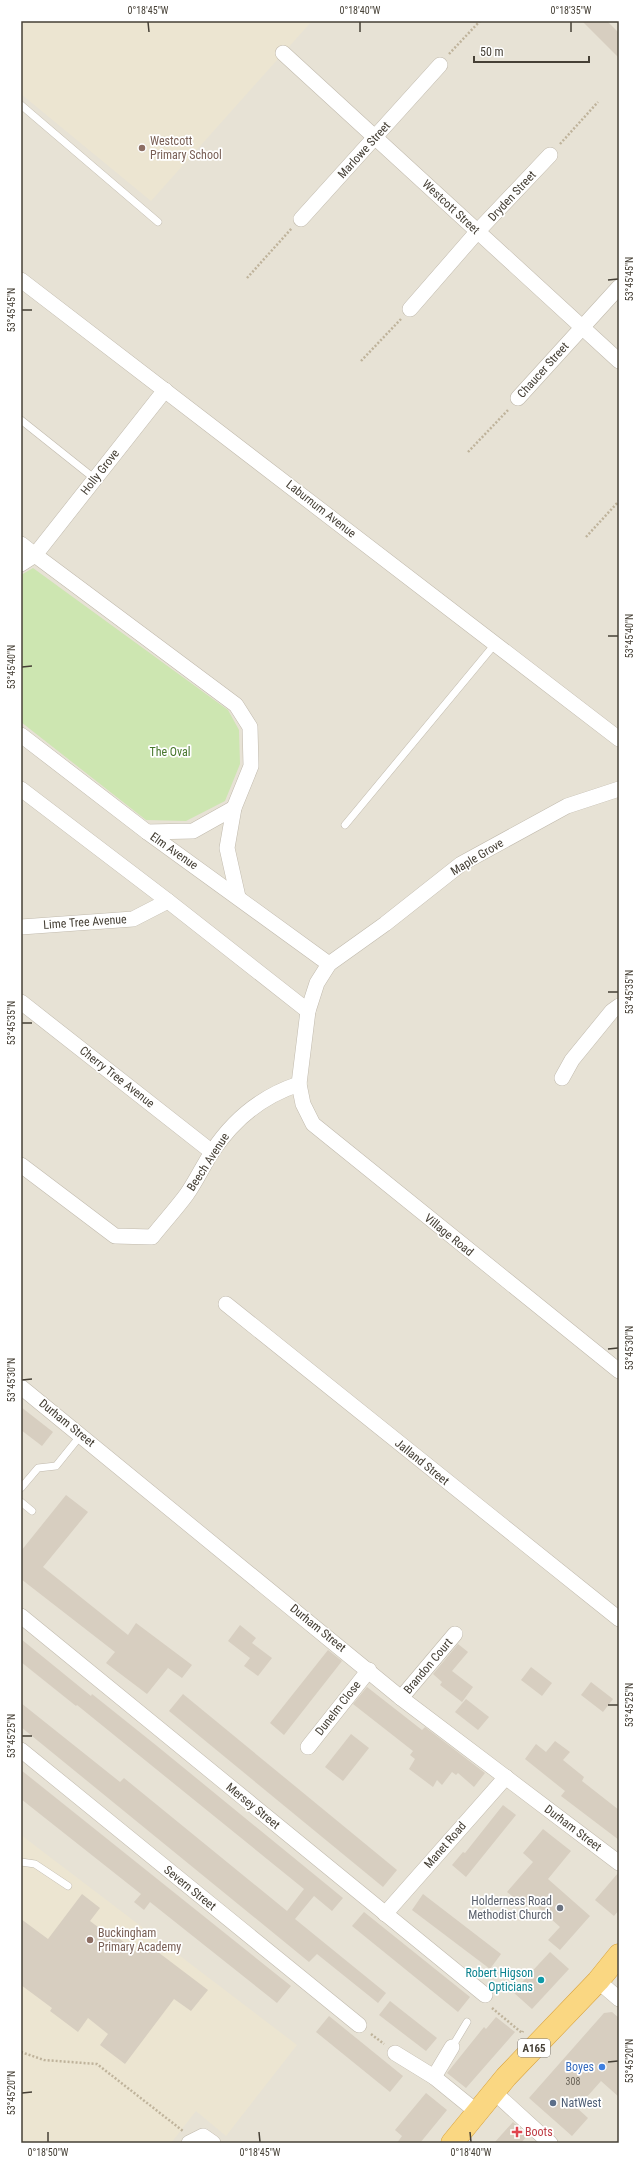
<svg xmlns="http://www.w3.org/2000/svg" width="640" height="2164" font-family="'Roboto Condensed',sans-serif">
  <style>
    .residential { fill: #e7e2d5 }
    .education { fill: #ece5d1 }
    .green { fill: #cde6b1 }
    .building { fill: #d7cec0 }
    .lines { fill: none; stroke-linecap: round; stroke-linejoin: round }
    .service-casing { stroke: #c1baad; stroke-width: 8 }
    .minor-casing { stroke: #c1baad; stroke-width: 16 }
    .trunk-casing { stroke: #d8a23c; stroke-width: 23 }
    .path { stroke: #bfb39b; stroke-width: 2.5; stroke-dasharray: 2 2; stroke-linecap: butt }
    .service { stroke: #fff; stroke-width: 7 }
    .minor { stroke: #fff; stroke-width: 15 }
    .trunk { stroke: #fad782; stroke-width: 22 }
    .ticks { fill: none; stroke: #464036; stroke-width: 1.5 }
    .education-dot { fill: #8d6e63; stroke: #fff; stroke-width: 1.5 }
    .worship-dot { fill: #6b7280; stroke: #fff; stroke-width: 1.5 }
    .culture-dot { fill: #0f9aa8; stroke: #fff; stroke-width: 1.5 }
    .shop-dot { fill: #3f7fe0; stroke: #fff; stroke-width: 1.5 }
    .service-dot { fill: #5c6f8a; stroke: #fff; stroke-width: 1.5 }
    .health-dot { fill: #e0444e; stroke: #fff; stroke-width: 1.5 }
    .labels { text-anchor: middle; stroke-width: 3.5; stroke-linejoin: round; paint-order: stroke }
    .number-label { font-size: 10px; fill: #6a6458 }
    .shield { fill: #fff; stroke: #7e7972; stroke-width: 1 }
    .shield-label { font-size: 11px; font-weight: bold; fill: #464036 }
    .education-label { font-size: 12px; fill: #785e54; stroke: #fff; text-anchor: start }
    .street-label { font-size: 12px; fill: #464036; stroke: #fff }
    .park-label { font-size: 12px; fill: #46762b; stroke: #fff }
    .worship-label { font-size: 12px; fill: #5b616d; stroke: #fff; text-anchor: end }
    .culture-label { font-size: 12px; fill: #0d838f; stroke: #fff; text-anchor: end }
    .shop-label { font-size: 12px; fill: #366cbe; stroke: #fff; text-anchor: end }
    .service-label { font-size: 12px; fill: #4e5e75; stroke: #fff; text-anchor: start }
    .health-label { font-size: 12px; fill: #be3a42; stroke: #fff; text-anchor: start }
    .neatline { fill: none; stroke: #464036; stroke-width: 1.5 }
    .ticks-label { font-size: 10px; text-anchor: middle; fill: #464036 }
  </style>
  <rect width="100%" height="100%" fill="#f3efe7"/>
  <rect class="residential" x="21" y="21" width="598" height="2122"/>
  <g class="education">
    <polygon points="21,21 312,21 151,201 21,94"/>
    <polygon points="21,1835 297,2045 226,2136 196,2111 171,2143 21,2143"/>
  </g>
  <polygon class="green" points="33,568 228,710 239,730 240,764 225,801 186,821 146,820 21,722 21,575"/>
  <g class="building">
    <polygon points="582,21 607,21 619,33 619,58"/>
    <polygon points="21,1407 53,1432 42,1446 21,1430"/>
    <polygon points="66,1495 88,1512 43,1567 128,1635 136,1623 192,1665 182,1678 168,1668 147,1694 106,1663 115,1652 21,1579 21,1551"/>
    <polygon points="240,1625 256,1638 252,1643 272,1658 258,1676 244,1666 250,1658 228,1641"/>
    <polygon points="21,1639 91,1696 92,1694 157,1746 343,1898 332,1911 314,1896 295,1919 386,1993 378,2003 317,1954 309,1962 21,1727 21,1703 120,1782 124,1778 287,1911 304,1889 77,1705 76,1706 21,1662"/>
    <polygon points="458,1644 468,1652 452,1671 473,1687 462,1702 440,1685 442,1682 433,1674"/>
    <polygon points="328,1650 342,1661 284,1735 270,1723"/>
    <polygon points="531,1667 552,1683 542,1696 521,1680"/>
    <polygon points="591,1682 613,1699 603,1712 581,1695"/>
    <polygon points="367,1687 422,1730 425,1727 485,1773 474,1787 458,1773 456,1775 452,1772 442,1785 437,1780 433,1787 409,1769 415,1759 410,1755 413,1751 353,1704"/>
    <polygon points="183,1694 397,1870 383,1887 169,1711"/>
    <polygon points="466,1699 489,1717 478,1730 455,1712"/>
    <polygon points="351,1734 369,1748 343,1781 325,1767"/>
    <polygon points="555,1741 570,1752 563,1760 584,1777 582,1781 619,1810 619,1840 561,1796 565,1791 525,1759 536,1744 546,1752"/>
    <polygon points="21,1770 291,1986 277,2003 150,1902 144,1910 134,1902 141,1894 21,1799"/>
    <polygon points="503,1805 516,1815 466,1877 452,1865 463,1852 465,1853"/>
    <polygon points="543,1829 571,1851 548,1879 590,1916 560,1950 548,1940 560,1927 530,1900 524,1906 507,1892 533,1862 523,1853"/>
    <polygon points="619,1872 619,1910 614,1916 595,1900"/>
    <polygon points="82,1894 100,1908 90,1921 110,1936 112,1933 138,1953 146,1943 208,1990 191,2011 174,1999 125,2064 100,2045 108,2034 88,2018 78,2032 50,2011 52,2008 21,1985 21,1919 48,1939"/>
    <polygon points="423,1894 501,1954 490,1969 412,1910"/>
    <polygon points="364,1912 470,1997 458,2012 352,1926"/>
    <polygon points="550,1952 569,1969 532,2009 513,1992"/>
    <polygon points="390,2001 437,2038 426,2051 379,2015"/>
    <polygon points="612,2012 619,2018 619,2097 601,2081 577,2108 588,2118 572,2136 529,2098 604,2013"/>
    <polygon points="329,2016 403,2076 390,2092 316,2032"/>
    <polygon points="496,2017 515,2032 466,2088 447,2073 484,2027 486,2029"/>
    <polygon points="426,2093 447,2110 420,2143 397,2143 402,2136 395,2130"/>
    <polygon points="513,2122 528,2135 521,2143 494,2143"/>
  </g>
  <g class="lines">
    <g class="service-casing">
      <g id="service">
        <polyline points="21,105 158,222"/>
        <polyline points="21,420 95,479"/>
        <polyline points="345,825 495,644"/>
        <polyline points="21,1488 38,1468 56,1466 81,1435"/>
        <polyline points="21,1502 32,1511"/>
        <polyline points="21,1862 35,1864 68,1886"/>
        <polyline points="452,2047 467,2022"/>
      </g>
    </g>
    <g class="minor-casing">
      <g id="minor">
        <polyline points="283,53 619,361"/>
        <polyline points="301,219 440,65"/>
        <polyline points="21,280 619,739"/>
        <polyline points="410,309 477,232 550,155"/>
        <polyline points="518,398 619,287"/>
        <polyline points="21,544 35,555 165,390"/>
        <polyline points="21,564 35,555 236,705 250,727 251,766 234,808 227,848 238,897"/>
        <polyline points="21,735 147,832 329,964"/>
        <polyline points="21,789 168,901 308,1011"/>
        <polyline points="147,832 193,831 234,808"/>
        <polyline points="21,927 133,919 168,901"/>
        <polyline points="21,1002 212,1152"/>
        <polyline points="562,1078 572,1060 612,1011 619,1006"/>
        <polyline points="299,1084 303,1104 313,1124 619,1371"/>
        <path d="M21,1165L115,1236L152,1237C163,1223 176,1209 187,1194C196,1181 203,1166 212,1152C233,1120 262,1096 299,1084L308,1011L317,983L329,964L385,924L461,864L567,806L619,789"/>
        <polyline points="226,1304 619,1619"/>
        <polyline points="21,1387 401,1698 619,1863"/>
        <polyline points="21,1616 485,1995"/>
        <polyline points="401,1698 455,1634"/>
        <polyline points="308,1747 369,1670"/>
        <polyline points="21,1750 359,2025"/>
        <polyline points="385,1914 506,1777"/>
        <polyline points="598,1981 619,1999"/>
        <polyline points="395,2053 434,2077 477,2112"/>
        <polyline points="434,2077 452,2047"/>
        <polyline points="494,2092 550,2143"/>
        <polyline points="189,2143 203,2136 213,2143"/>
      </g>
    </g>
    <g class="trunk-casing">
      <polyline id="trunk" points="452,2143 506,2077 598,1981 619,1955"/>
    </g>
    <g class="path">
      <polyline points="449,54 480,21"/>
      <polyline points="560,144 598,102"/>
      <polyline points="247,278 292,228"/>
      <polyline points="361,361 401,319"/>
      <polyline points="468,452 509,409"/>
      <polyline points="586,537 619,501"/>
      <polyline points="492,2008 522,2033 523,2031"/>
      <polyline points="371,2034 384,2044"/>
      <polyline points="21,2052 44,2060 97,2064 183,2131"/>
      <polyline points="617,2143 619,2141"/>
    </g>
    <use href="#service" class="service"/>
    <use href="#minor" class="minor"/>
    <use href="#trunk" class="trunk"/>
  </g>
  <path class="ticks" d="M148,22L149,32M360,22V32M571,22V32M608,280L618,279M22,310H32M608,636H618M22,667L32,666M608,992H618M22,1023H32M608,1349L618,1348M22,1380L32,1379M608,1705H618M22,1736H32M608,2062L618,2061M22,2093L32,2092M48,2132V2142M259,2132L260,2142M470,2132L471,2142"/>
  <g class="education-dot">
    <circle cx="142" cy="148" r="4"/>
    <circle cx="90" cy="1940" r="4"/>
  </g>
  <circle class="worship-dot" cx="560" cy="1908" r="4"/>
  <circle class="culture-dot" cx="541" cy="1980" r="4"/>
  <circle class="shop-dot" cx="602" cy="2067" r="4"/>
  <circle class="service-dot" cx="553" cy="2103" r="4"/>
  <path class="health-dot" d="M515 2126h4v4h4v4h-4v4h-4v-4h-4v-4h4z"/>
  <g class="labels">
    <g class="number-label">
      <text x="573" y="2085">308</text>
    </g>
    <rect class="shield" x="518" y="2039" width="32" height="18" rx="3"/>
    <g class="shield-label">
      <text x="534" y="2052">A165</text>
    </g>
    <g class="education-label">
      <text x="150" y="145">Westcott<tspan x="150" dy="14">Primary School</tspan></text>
      <text x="98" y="1937">Buckingham<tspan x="98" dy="14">Primary Academy</tspan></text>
    </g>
    <g class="street-label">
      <text transform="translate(364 150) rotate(-48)" y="4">Marlowe Street</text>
      <text transform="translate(512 196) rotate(-47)" y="4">Dryden Street</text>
      <text transform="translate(451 207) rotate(43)" y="4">Westcott Street</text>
      <text transform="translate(543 370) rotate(-48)" y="4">Chaucer Street</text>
      <text transform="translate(100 472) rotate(-52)" y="4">Holly Grove</text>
      <text transform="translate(321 509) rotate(38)" y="4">Laburnum Avenue</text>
      <text transform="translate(174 851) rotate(35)" y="4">Elm Avenue</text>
      <text transform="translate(477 857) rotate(-31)" y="4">Maple Grove</text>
      <text transform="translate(85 922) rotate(-4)" y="4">Lime Tree Avenue</text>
      <text transform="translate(117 1077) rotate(38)" y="4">Cherry Tree Avenue</text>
      <text transform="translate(208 1162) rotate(-57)" y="4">Beech Avenue</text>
      <text transform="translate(449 1235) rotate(39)" y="4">Village Road</text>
      <text transform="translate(67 1423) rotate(39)" y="4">Durham Street</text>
      <text transform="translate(422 1462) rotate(39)" y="4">Jalland Street</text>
      <text transform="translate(318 1628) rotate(39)" y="4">Durham Street</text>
      <text transform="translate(428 1666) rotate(-50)" y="4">Brandon Court</text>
      <text transform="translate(338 1708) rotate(-52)" y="4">Dunelm Close</text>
      <text transform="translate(253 1806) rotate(39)" y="4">Mersey Street</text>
      <text transform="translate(573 1828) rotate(37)" y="4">Durham Street</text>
      <text transform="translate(445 1845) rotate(-49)" y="4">Manet Road</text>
      <text transform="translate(190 1888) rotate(39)" y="4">Severn Street</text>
    </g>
    <g class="park-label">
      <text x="170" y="756">The Oval</text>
    </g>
    <g class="worship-label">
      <text x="552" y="1905">Holderness Road<tspan x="552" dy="14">Methodist Church</tspan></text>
    </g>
    <g class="culture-label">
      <text x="533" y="1977">Robert Higson<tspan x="533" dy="14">Opticians</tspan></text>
    </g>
    <g class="shop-label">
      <text x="594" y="2071">Boyes</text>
    </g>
    <g class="service-label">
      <text x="561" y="2107">NatWest</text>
    </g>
    <g class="health-label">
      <text x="525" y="2136">Boots</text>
    </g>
  </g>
  <rect width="640" height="2164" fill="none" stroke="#ffffff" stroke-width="44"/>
  <path d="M474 56v6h115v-6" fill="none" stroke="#464036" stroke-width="2"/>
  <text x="480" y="56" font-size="12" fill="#464036" stroke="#ffffff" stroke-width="3" paint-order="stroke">50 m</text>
  <rect x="22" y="22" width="596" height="2120" class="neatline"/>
  <g class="ticks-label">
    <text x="148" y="14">0°18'45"W</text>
    <text x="360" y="14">0°18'40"W</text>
    <text x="571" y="14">0°18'35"W</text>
    <text transform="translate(629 279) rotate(-90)" y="4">53°45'45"N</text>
    <text transform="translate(11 310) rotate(-90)" y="4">53°45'45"N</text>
    <text transform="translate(629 636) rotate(-90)" y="4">53°45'40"N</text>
    <text transform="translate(11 667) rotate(-90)" y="4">53°45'40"N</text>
    <text transform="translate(629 992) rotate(-90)" y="4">53°45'35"N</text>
    <text transform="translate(11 1023) rotate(-90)" y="4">53°45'35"N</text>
    <text transform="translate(629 1348) rotate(-90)" y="4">53°45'30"N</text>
    <text transform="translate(11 1380) rotate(-90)" y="4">53°45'30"N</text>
    <text transform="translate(629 1705) rotate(-90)" y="4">53°45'25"N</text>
    <text transform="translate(11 1736) rotate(-90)" y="4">53°45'25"N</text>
    <text transform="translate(629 2061) rotate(-90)" y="4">53°45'20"N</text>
    <text transform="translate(11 2093) rotate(-90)" y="4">53°45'20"N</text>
    <text x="48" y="2156">0°18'50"W</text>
    <text x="260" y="2156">0°18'45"W</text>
    <text x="471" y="2156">0°18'40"W</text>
  </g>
</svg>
